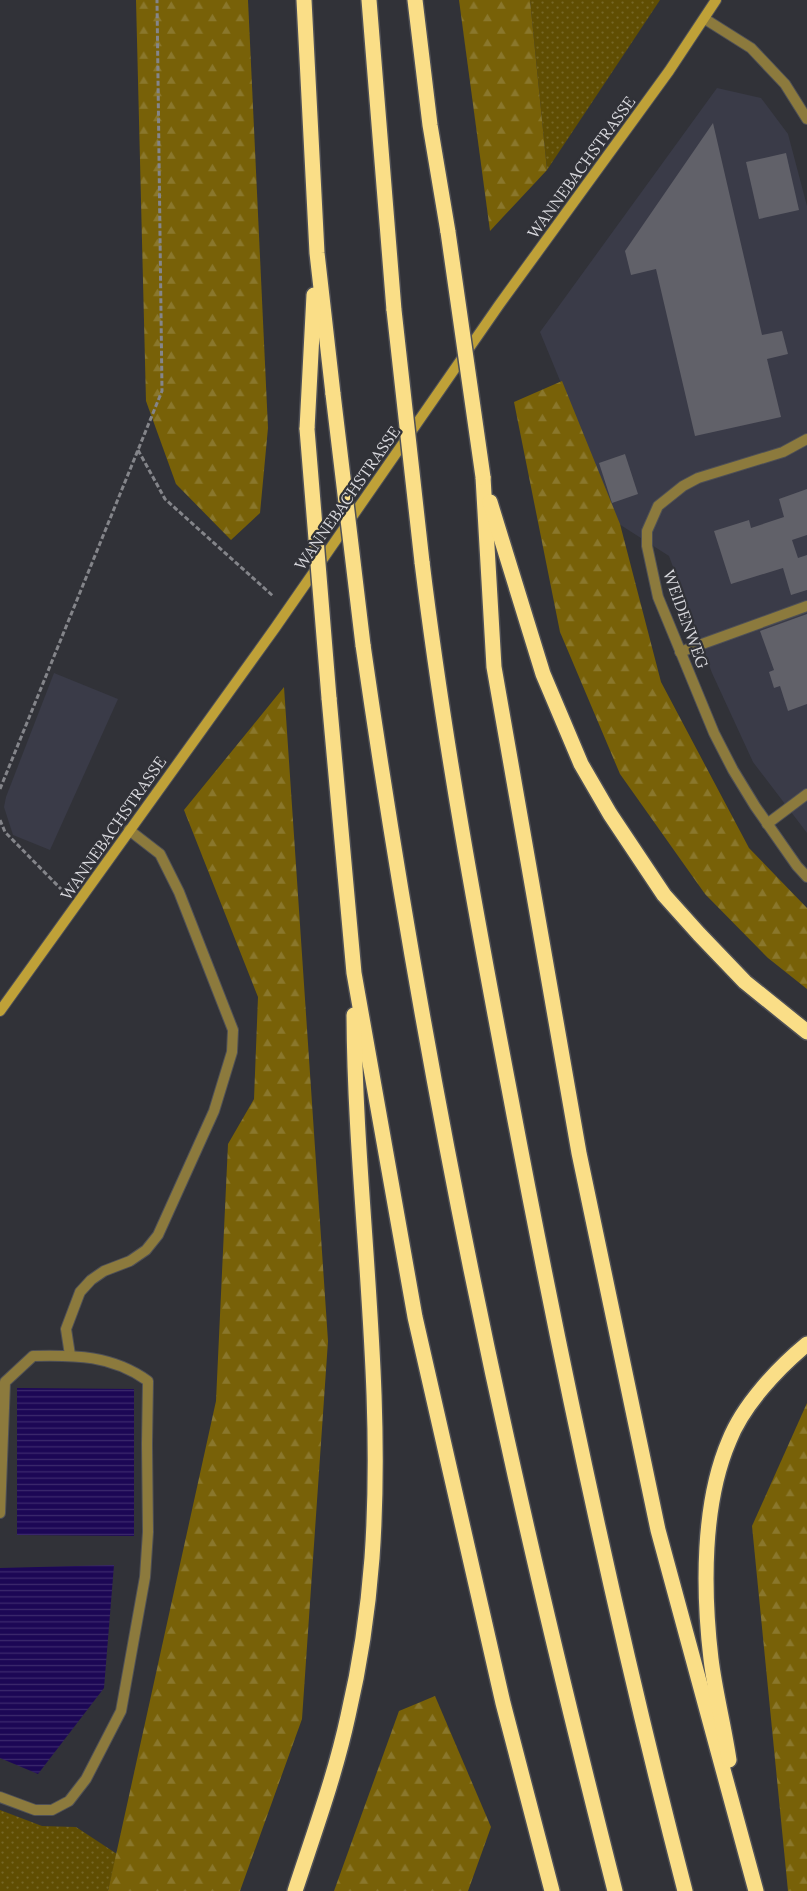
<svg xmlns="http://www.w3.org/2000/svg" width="807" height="1891" font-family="Lora,serif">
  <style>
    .built { fill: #3a3b48 }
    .grass { fill: url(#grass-dots) }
    .forest { fill: url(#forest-firs) }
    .water { fill: url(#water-rules) }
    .building { fill: #616169 }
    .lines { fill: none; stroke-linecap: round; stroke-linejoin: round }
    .lane-casing { stroke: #4f5056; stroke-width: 12 }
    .street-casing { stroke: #4f5056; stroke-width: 12 }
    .secondary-casing { stroke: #4f5056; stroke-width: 12 }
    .highway-casing { stroke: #4f5056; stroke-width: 18 }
    .path { stroke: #84858a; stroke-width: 3; stroke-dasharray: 5 2.5; stroke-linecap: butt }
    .lane { stroke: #8c7a3d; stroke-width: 10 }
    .street { stroke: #8c7a3d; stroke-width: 10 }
    .secondary { stroke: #bfa138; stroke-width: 10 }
    .highway { stroke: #fade87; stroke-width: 15 }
    .highway-bridge-casing { stroke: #4f5056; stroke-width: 18; stroke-linecap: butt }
    .highway-bridge { stroke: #fade87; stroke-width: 15 }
    .labels { text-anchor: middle; stroke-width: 4.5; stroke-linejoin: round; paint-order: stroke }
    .street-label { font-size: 16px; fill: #d8d8dd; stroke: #313238 }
  </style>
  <defs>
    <pattern id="grass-dots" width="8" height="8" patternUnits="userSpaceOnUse" patternTransform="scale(1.25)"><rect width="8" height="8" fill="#604e03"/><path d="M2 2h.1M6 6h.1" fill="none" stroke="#766727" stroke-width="1.8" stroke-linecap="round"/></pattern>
    <pattern id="forest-firs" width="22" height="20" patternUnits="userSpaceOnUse" patternTransform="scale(1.25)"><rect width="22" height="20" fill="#786108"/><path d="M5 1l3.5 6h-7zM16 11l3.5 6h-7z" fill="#8a772c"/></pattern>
    <pattern id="water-rules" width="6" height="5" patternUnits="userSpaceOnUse" patternTransform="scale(1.25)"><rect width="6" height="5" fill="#1c0755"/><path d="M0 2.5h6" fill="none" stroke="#3c2a6d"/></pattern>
  </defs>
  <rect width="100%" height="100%" fill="#313238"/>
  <g class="built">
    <polygon points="717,88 761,98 788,134 807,206 807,833 753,762 712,673 669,556 619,524 540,332"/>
    <polygon points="54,673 118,699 50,850 13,835 4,807 6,797"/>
  </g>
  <g class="grass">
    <polygon points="530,0 660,0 547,170"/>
    <polygon points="0,1810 42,1826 76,1827 117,1854 108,1891 0,1891"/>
  </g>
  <g class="forest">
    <polygon points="136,0 248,0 268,428 260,513 231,540 176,484 146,401"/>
    <polygon points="459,0 530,0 547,170 490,231"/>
    <polygon points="562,381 620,524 661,682 749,848 807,908 807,989 768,958 705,894 620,774 560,632 514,402"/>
    <polygon points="284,687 328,1341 302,1719 240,1891 108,1891 216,1401 228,1144 254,1099 258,997 184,810"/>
    <polygon points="807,1403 807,1891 788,1891 752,1526"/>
    <polygon points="435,1696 491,1827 468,1891 334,1891 399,1711"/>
  </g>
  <g class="water">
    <polygon points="17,1388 134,1389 134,1536 17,1535"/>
    <polygon points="114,1565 104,1688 38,1774 0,1758 0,1568"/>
  </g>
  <g class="building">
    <polygon points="713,123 762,335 782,331 788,354 767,359 781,417 695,436 656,269 631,275 625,251"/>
    <polygon points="786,153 799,210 759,219 746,162"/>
    <polygon points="625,454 638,494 612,503 599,463"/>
    <polygon points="807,489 807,535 792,540 798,558 807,555 807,590 791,595 783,568 731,584 714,531 749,520 751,528 784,517 779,499"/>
    <polygon points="807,614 807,704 788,711 780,686 774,688 769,672 774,670 760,631"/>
  </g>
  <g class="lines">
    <g class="lane-casing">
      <g id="lane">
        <polyline points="680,652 807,606"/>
        <polyline points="767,824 807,794"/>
        <polyline points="70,1355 66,1329 80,1292 91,1280 104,1271 130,1261 146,1250 158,1235 214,1111 232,1052 233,1030 179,892 160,854 129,830"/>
        <path d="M0,1513L5,1382L33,1356C75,1355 112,1355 148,1381L147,1444L148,1532L145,1577L121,1711L86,1779L69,1801L52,1810H35L0,1797"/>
      </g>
    </g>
    <g class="street-casing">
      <g id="street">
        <polyline points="705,19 751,48 785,84 807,119"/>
        <polyline points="807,439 783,452 698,478 683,486 658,506 647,531 647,546 658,597 714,733 733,770 755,806 797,866 807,877"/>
      </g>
    </g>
    <g class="secondary-casing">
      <polyline id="secondary" points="0,1011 275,628 499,305 669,71 716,0"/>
    </g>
    <g class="highway-casing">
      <g id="highway">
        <polyline points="304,0 317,253 333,394"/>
        <polyline points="369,0 394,310"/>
        <polyline points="415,0 430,125 448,232"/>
        <polyline points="307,429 314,295"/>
        <polyline points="483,477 494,667 579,1153 658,1530 756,1891"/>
        <polyline points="490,502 543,674 581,764 610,814 664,895 699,934 745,982 807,1032"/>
        <path d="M422,562C444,742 477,921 511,1099C561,1365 617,1629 685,1891"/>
        <path d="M363,645C403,923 453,1200 515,1475C546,1614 580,1753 615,1891"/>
        <polyline points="329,698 354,973 415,1317 503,1703 552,1891"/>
        <path d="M729,1760C724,1726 715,1692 711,1659C703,1591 702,1504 729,1441C743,1405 778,1368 807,1344"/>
        <path d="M295,1891C314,1833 335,1776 348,1716C360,1665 368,1611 372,1558C385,1376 355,1196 354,1015"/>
      </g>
    </g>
    <g class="path">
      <polyline points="138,450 165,499 273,596"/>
      <polyline points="0,789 162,391 157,0"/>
      <polyline points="0,820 5,832 61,889"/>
    </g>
    <use href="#lane" class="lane"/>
    <use href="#street" class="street"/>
    <use href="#secondary" class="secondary"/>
    <use href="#highway" class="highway"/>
    <g class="highway-bridge-casing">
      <g id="highway-bridge">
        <polyline points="448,232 483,477"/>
        <polyline points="394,310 422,562"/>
        <polyline points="333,394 363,645"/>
        <polyline points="307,429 329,698"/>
      </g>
    </g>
    <use href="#highway-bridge" class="highway-bridge"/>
  </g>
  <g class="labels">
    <g class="street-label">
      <text transform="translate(581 167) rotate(-54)" y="6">WANNEBACHSTRASSE</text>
      <text transform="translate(347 498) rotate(-55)" y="6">WANNEBACHSTRASSE</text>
      <text transform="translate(686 619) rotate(70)" y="6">WEIDENWEG</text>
      <text transform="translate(113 828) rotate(-55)" y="6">WANNEBACHSTRASSE</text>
    </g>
  </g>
</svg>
